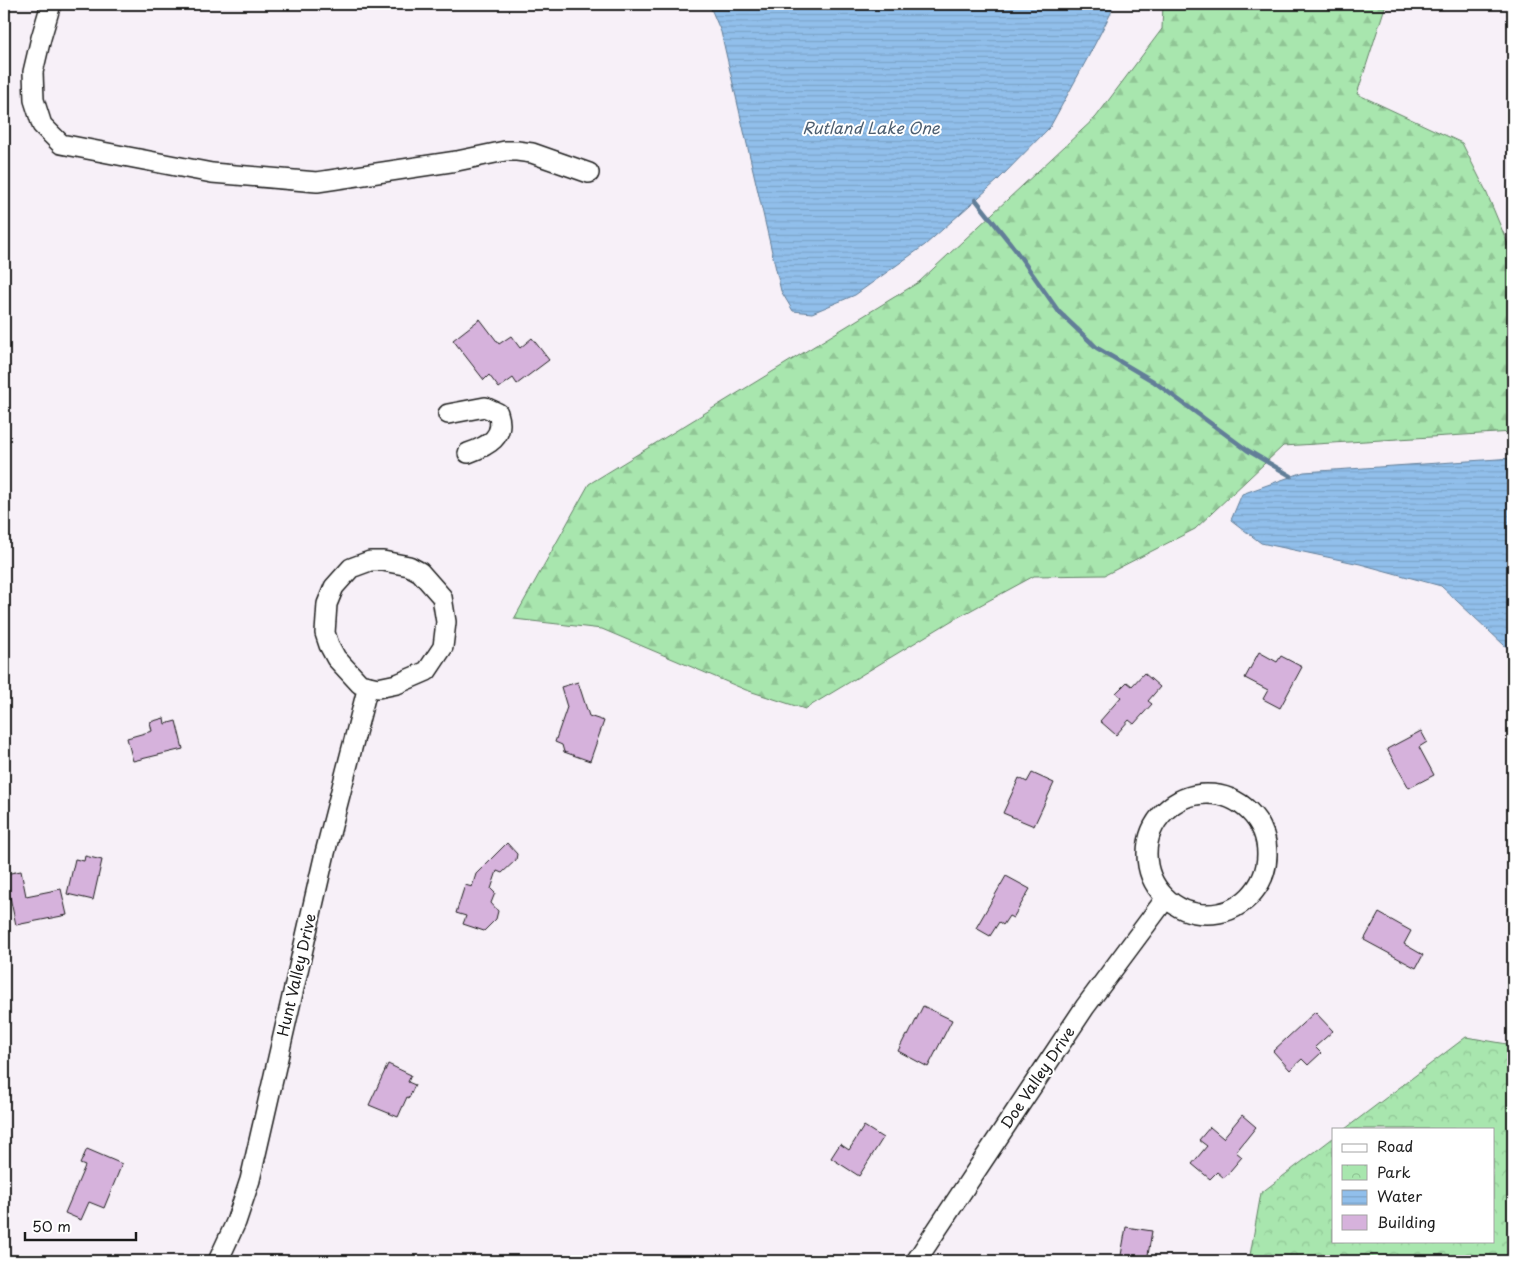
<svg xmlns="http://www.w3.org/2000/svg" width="1517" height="1265" font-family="'Playpen Sans',sans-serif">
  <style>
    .forest { fill: url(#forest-firs); stroke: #628165 }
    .park { fill: url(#park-crowns); stroke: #628165 }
    .water { fill: url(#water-rules); stroke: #627e98 }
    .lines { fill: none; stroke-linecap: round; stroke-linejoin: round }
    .stream { stroke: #627e98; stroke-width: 4.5 }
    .building { fill: #d6b2dc; stroke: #1c1c1c }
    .minor-casing { stroke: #1c1c1c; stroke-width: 22 }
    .minor { stroke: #fff; stroke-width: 19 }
    .labels { text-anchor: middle; stroke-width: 4; stroke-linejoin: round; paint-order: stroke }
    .street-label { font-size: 15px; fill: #1c1c1c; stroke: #fff }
    .water-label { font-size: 16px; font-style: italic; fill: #4b5d6f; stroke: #fff }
  </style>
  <defs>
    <pattern id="forest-firs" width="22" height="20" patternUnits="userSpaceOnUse" patternTransform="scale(1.25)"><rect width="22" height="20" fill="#a8e6ae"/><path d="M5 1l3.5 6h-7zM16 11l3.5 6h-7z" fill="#90c595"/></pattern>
    <pattern id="park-crowns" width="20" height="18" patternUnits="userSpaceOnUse" patternTransform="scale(1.25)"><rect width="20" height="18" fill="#a8e6ae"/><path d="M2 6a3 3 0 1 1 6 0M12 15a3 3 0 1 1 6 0" fill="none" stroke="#90c595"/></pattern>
    <pattern id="water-rules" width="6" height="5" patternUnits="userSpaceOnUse" patternTransform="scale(1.25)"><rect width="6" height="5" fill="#91bfeb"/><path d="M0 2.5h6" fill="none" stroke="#7ca4c9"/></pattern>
  </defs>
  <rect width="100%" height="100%" fill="#f7f0f8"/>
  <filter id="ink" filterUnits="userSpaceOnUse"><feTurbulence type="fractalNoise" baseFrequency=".02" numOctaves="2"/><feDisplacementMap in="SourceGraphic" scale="10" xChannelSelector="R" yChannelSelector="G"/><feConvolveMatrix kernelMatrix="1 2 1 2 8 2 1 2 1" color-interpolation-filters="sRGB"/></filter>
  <g filter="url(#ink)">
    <polygon class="forest" points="1163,4 1386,4 1357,94 1462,143 1485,189 1513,256 1513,432 1283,446 1195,529 1105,575 1034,576 951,621 805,709 746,690 602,629 514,619 589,484 919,282 1096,117 1162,29"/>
    <polygon class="park" points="1466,1037 1513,1045 1513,1261 1249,1261 1261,1193 1333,1138 1333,1241 1493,1241 1493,1129 1345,1129"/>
    <g class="water">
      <polygon points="709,4 1113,4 1111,13 1087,59 1050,127 997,181 925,245 855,295 812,313 793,311 781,291 721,32"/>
      <polygon points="1513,458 1513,651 1504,645 1441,586 1360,564 1261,543 1231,520 1242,494 1304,472"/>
    </g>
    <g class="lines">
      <polyline class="stream" points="976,200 1014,248 1059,312 1097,348 1153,381 1247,450 1291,476"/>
    </g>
    <g class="building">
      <polygon points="480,319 499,344 511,336 520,348 532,338 549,360 517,384 513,378 499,388 489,375 484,380 453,340"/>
      <polygon points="1259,652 1277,662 1281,656 1302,667 1280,708 1263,699 1268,690 1245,678"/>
      <polygon points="1144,673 1160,687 1148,701 1152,704 1134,724 1129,720 1116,735 1100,721 1121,697 1116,693 1127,682 1132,686"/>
      <polygon points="578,682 589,716 604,721 590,761 564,752 562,745 555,742 567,707 561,687"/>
      <polygon points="164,718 165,724 176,721 183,749 133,761 127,738 152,731 150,722"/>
      <polygon points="1421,731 1427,742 1419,747 1434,775 1409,788 1387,749"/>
      <polygon points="1032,773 1054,783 1034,826 1003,813 1019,778 1027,782"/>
      <polygon points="507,843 517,854 516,860 502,873 497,871 491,889 495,893 491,903 498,911 496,919 484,931 463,924 466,916 456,913 465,885 472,887 476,874"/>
      <polygon points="85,856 102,860 93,900 67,894 75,859 84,861"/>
      <polygon points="21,871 26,896 61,889 67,915 16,925 5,874"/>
      <polygon points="1006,876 1030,889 1013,918 1009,916 1003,925 999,922 990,936 976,928"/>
      <polygon points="1379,913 1411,931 1404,944 1423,955 1416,968 1364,940"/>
      <polygon points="923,1006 952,1020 928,1067 898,1051 906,1035 908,1036"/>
      <polygon points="1315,1012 1333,1031 1315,1047 1321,1053 1308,1065 1302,1059 1290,1070 1273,1051"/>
      <polygon points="388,1064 411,1075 408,1082 415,1085 409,1098 407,1097 398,1117 369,1105"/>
      <polygon points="1242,1115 1256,1127 1236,1152 1242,1157 1224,1178 1217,1172 1210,1179 1192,1164 1207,1146 1199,1140 1210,1127 1223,1138"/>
      <polygon points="864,1126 883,1138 859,1176 831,1158 840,1144 849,1150"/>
      <polygon points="87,1149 122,1164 104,1208 89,1202 81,1220 65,1213 85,1166 80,1164"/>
      <polygon points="1126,1227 1152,1231 1147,1261 1120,1261"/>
    </g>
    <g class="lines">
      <g class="minor-casing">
        <g id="minor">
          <polyline points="51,4 41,38 33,72 34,100 42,125 61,144 212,173 317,182 457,161 505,151 517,151 532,153 589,173"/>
          <path d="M448,414L485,407L498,413C506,437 488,446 468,453"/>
          <polygon points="370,561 383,561 409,566 420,572 442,597 446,622 443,647 427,671 397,684 378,688 360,684 336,658 329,645 325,633 327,604 334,587 351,568"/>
          <circle cx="1207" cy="854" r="60"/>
          <polyline points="218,1261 236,1222 250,1180 325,853 368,686"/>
          <polyline points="916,1261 1085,1007 1166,898"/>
        </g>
      </g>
      <use href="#minor" class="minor"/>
    </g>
  </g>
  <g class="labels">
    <g class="street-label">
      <text transform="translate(297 975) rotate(-77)" y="5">Hunt Valley Drive</text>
      <text transform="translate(1038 1078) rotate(-56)" y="5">Doe Valley Drive</text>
    </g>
    <g class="water-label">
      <text x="871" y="134">Rutland Lake One</text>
    </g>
  </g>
  <rect width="1517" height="1265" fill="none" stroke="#fff" stroke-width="20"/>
  <rect x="10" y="10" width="1497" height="1245" fill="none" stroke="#1c1c1c" stroke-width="2" filter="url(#ink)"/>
  <rect x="1332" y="1128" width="162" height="115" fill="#ffffff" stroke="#a4a4a4"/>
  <rect x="1342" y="1144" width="25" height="8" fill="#ffffff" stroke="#a4a4a4"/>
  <text x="1377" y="1152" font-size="15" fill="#1c1c1c">Road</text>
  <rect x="1342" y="1165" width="25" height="15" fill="url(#park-crowns)" stroke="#a4a4a4"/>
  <text x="1377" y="1178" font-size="15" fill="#1c1c1c">Park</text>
  <rect x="1342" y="1190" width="25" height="15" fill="url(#water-rules)" stroke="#a4a4a4"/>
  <text x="1377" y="1202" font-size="15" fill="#1c1c1c">Water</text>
  <rect x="1342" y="1215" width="25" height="15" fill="#d6b2dc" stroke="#a4a4a4"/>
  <text x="1377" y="1228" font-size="15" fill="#1c1c1c">Building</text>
  <path d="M25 1232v8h111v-8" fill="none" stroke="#1c1c1c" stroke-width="2.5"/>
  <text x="32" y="1232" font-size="15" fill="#1c1c1c" stroke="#ffffff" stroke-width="4" paint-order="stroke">50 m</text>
</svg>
